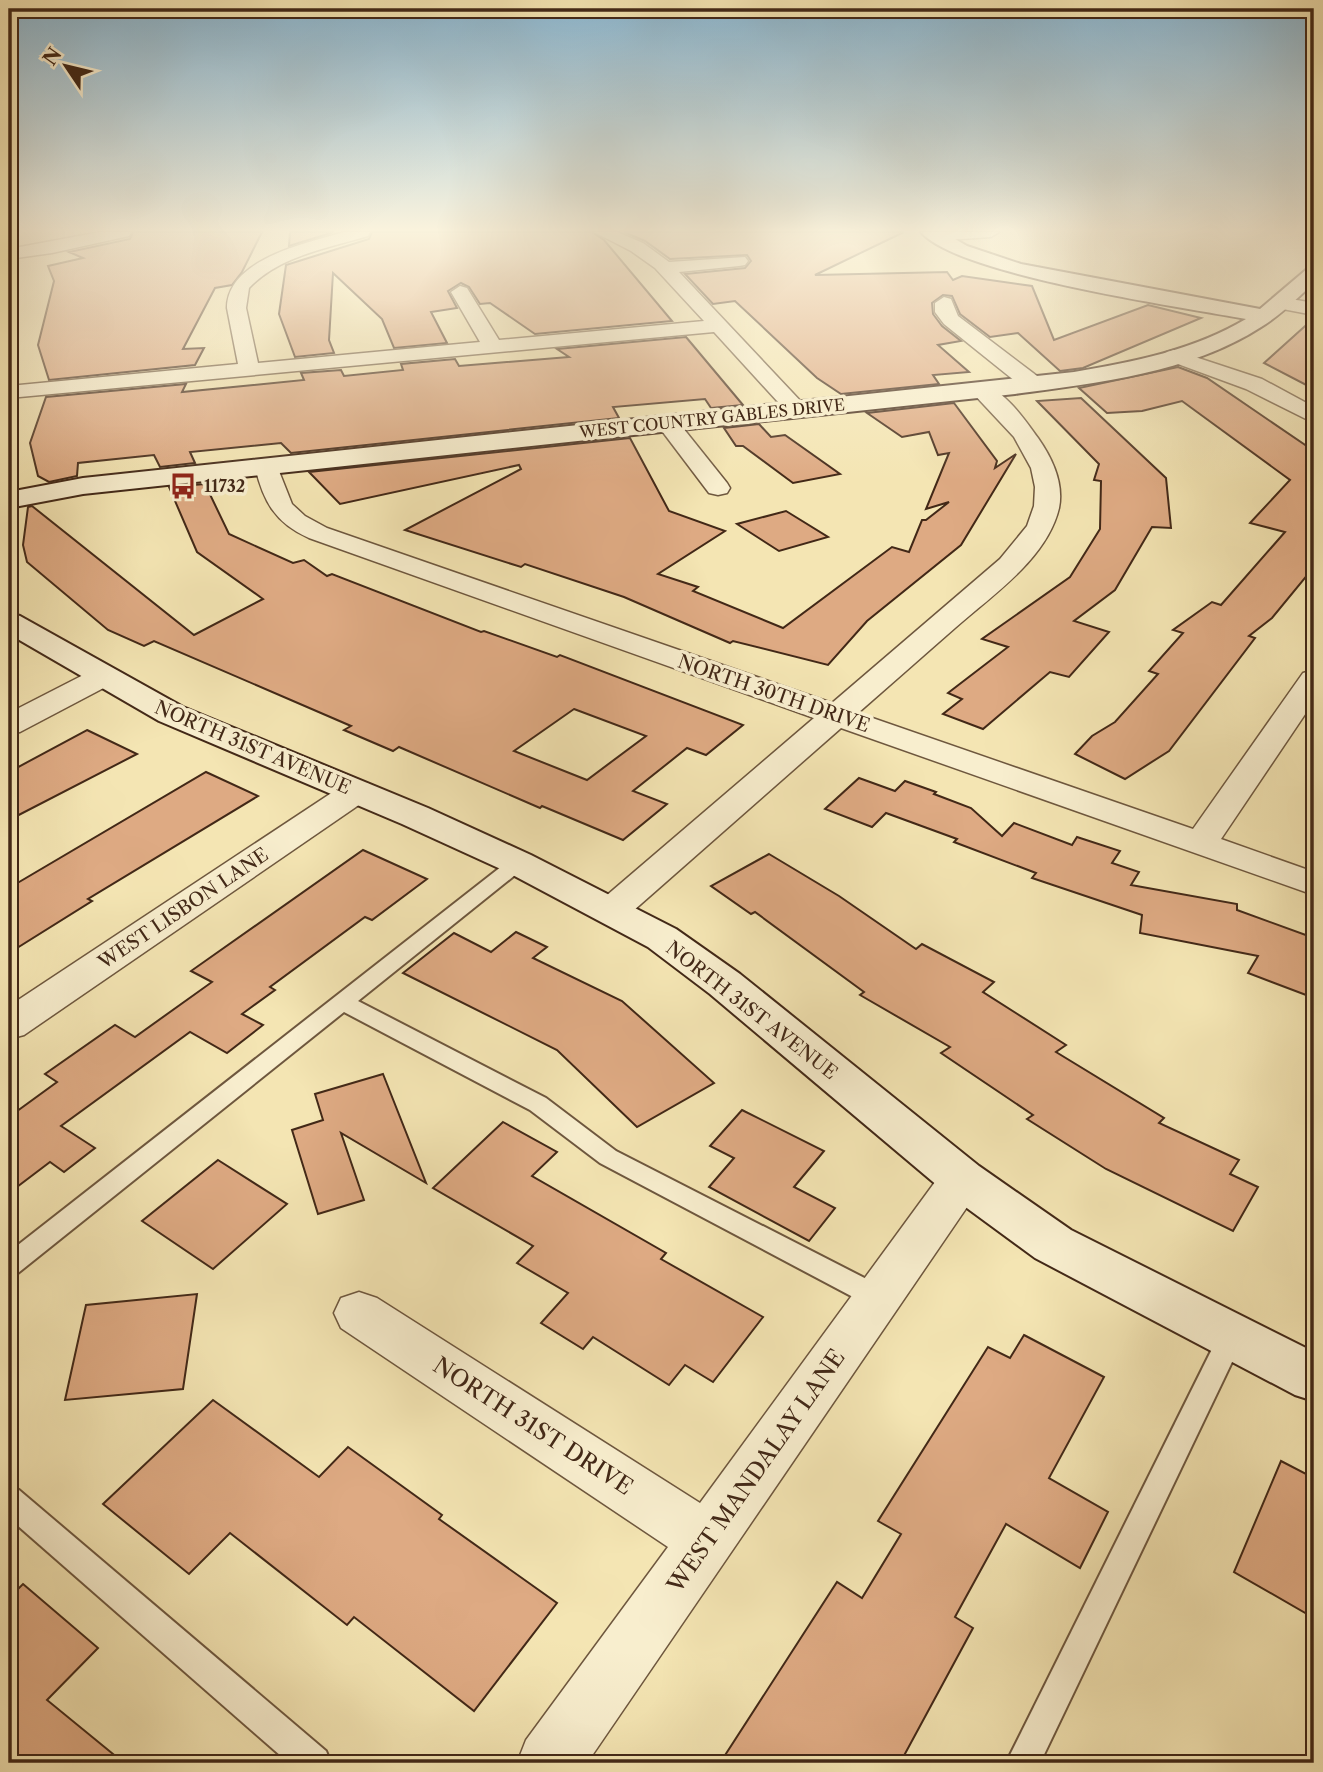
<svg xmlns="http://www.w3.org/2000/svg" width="1323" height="1772" font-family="'Libre Caslon Text',serif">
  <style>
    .building { fill: #deaa83; stroke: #422817; stroke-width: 2; fill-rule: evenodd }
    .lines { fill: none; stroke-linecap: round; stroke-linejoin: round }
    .lane-casing { stroke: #6e573e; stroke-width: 4 }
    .street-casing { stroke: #6e573e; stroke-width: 3 }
    .secondary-casing { stroke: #422817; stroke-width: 4 }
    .lane { fill: #f8eece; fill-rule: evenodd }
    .street { fill: #f8eece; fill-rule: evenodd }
    .secondary { fill: #f8eece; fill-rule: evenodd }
    .labels { text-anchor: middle; stroke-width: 7; stroke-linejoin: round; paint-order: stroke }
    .far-street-label { font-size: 16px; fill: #422817; stroke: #f8eece }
    .far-poi-label { font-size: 16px; font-weight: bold; fill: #422817; stroke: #f8eece; text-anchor: start }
    .street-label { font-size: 19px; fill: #422817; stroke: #f8eece }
    .near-street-label { font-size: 23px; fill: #422817; stroke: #f8eece }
  </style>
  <rect width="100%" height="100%" fill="#f4e5b3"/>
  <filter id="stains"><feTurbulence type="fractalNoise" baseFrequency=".00286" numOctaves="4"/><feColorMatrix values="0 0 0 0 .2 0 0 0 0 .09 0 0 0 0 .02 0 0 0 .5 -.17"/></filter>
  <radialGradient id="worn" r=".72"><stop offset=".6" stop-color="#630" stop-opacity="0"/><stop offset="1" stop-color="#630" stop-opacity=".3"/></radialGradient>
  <g class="building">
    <polygon points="133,232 262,232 242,272 232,285 215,288 183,349 204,348 195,365 49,380 38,345 54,281 48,266 83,258 69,252 130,239"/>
    <polygon points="290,232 334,232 289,246"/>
    <polygon points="372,232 592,232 604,240 672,321 535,334 490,303 480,304 469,287 461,283 448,291 457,308 431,312 447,343 394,348 382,319 333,273 329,340 334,353 295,357 279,314 286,265 369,239"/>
    <polygon points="624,232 904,232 815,275 947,272 953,280 962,276 1032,286 1054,340 1148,305 1201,318 1083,368 1060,371 1018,333 990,337 960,314 952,296 943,295 932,303 933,314 942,326 961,341 938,345 969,372 933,375 939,384 841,394 817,378 735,301 713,304 685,274 745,268 751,261 747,255 670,259 645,241"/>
    <polygon points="1314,318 1314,389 1264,363"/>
    <polygon points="686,337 743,405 711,408 705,399 613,407 619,418 291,453 281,443 190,452 195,463 160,467 154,455 78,463 77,476 49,482 38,476 30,443 46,397 186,384 182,392 304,380 301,373 341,370 344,376 403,370 401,364 455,359 459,366 569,357 557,349"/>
    <polygon points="1178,367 1207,378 1314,451 1314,567 1272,618 1249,636 1255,638 1169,751 1125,779 1075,754 1092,736 1115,722 1158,674 1149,671 1183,633 1173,630 1212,602 1221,605 1285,532 1250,523 1290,480 1182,401 1142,411 1107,413 1079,388"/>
    <polygon points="1081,398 1166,478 1171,528 1152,527 1115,590 1074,621 1109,632 1069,677 1050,672 983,729 943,714 962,699 948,693 1008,647 982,639 1070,577 1100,529 1101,481 1094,480 1099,464 1037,401"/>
    <polygon points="954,403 997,461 995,468 1016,454 961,545 867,621 828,665 733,641 730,643 624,597 525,564 521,567 405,530 521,469 519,465 340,504 309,472 630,438 669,511 725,531 658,574 698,587 693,591 783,628 892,547 909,552 922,520 926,520 949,502 926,509 949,453 938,455 929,432 902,437 867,413"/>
    <polygon points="759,424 771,437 785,435 840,474 793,483 743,446 736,446 724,428"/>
    <path d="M205,484L229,534L293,563L304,560L327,576L332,574L481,632L484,631L557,657L560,655L743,725L706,755L687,748L633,791L667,804L623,840L542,806L540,808L399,747L393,751L344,730L351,726L154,641L144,646L108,630L27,562L23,545L28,507L32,506L194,635L263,599L197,552L169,487ZM574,709L646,736L587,780L514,751Z"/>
    <polygon points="786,511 828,537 779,551 737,524"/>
    <polygon points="87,730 137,754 9,820 9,772"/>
    <polygon points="206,772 258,796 88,899 92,901 9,953 9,888"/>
    <polygon points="859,778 895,791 905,781 936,792 934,794 971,808 1002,836 1014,823 1072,845 1077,837 1120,851 1112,863 1139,872 1131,885 1237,904 1237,910 1314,938 1314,998 1248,973 1258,956 1140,933 1142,915 1032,878 1036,873 954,842 957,839 886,813 872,827 825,809"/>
    <polygon points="363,850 427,879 372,920 365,917 270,987 275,990 242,1014 263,1025 227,1053 190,1032 61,1126 95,1148 64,1172 50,1162 9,1193 9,1117 57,1082 45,1074 115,1025 135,1037 212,982 191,971"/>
    <polygon points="769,854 839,896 916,949 922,944 994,982 983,992 1066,1045 1056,1052 1164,1118 1159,1123 1239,1160 1230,1174 1258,1187 1233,1231 1106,1169 1027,1119 1033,1115 941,1053 950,1047 860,995 864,992 755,912 751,914 711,886"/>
    <polygon points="516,932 547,947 533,958 622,1001 714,1083 637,1127 557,1050 403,973 454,933 491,952"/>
    <polygon points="383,1074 426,1183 341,1133 364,1200 318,1214 292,1130 323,1120 315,1094"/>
    <polygon points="742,1110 824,1151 794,1187 835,1208 809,1241 709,1187 734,1158 710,1146"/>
    <polygon points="503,1122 557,1152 532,1176 666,1253 661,1259 763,1317 713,1382 685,1365 669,1385 593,1337 583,1349 541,1323 568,1293 517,1263 533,1246 433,1188"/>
    <polygon points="218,1160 287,1204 213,1269 142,1221"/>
    <polygon points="197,1294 183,1389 65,1400 86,1305"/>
    <polygon points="1024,1335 1104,1377 1049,1478 1108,1512 1080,1568 1006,1524 955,1617 973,1628 900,1763 720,1763 837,1582 862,1598 901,1534 878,1521 988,1347 1010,1358"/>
    <polygon points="213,1400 319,1477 348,1447 442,1515 439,1519 557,1603 474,1711 354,1617 347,1625 230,1533 189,1574 103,1504"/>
    <polygon points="1281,1461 1314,1478 1314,1618 1234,1572"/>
    <polygon points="23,1584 98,1648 47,1700 124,1763 9,1763 9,1598"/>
  </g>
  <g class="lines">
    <g class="lane-casing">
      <g id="lane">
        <polygon points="518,857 525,859 527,863 525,867 358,1001 546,1098 616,1151 888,1290 892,1298 888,1306 879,1309 870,1306 600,1163 530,1110 344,1012 18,1273 9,1276 9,1252 511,859"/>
        <polygon points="1231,1326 1240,1329 1244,1337 1040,1763 1006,1763 1222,1329"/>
        <polygon points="9,1487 19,1490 326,1751 331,1763 289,1763 9,1518"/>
      </g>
    </g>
    <g class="street-casing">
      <g id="street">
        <polygon points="100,232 131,232 129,236 52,253 9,259 9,249"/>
        <path d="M344,232H370L368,236C328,248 279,256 249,288L246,308L258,363L480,342L451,292L460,286L467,288L499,340L704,321L655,268L631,251L594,232H617L643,243L669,262L745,257L748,261L745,265L739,266L679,272L808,409L805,414H789L714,332L9,398V386L238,364L227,308C227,259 307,243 344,232Z"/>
        <polygon points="937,232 999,232 991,237 932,241 930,237"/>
        <polygon points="944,297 951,299 958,316 1041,379 1044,384 1041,389 1025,389 944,324 935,312 935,303"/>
        <polygon points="1279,297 1314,303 1314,315 1272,307 1270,303"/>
        <polygon points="1174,350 1262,379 1314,407 1314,423 1246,389 1167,360 1164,356 1167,352"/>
        <path d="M981,384C1004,389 1025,420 1038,438C1052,458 1064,483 1059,508C1047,559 992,595 955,628C923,656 891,684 858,713L1193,829L1303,673L1314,670V701L1221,839L1314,872V895L841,728L625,918L612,922L599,918L593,910L599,902L814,718L309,538C275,523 263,501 255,466L259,461H275L292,504L305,516L327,528L832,703L1000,559L1027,526L1034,506L1035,487L1031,468L1014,437L970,390L973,385Z"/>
        <polygon points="667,416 675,418 727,483 730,488 727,493 718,495 709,493 656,423 659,418"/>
        <polygon points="104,667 115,670 119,676 115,682 20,732 9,734 9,713 93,670"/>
        <polygon points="357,781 369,784 374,791 369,798 24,1035 9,1039 9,1006 345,784"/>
        <polygon points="962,1161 978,1167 985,1179 978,1191 587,1763 517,1763 526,1740 668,1547 341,1328 334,1313 341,1298 359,1292 377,1298 700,1503 946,1167"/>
      </g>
    </g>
    <g class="secondary-casing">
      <g id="secondary">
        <path d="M921,232H943L967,246L1021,264L1260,309L1307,269L1314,267V283C1297,298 1281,315 1261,327C1190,373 1097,383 1015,394L83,494L9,508V492L83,478L1074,372C1134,362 1194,350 1246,319C1183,307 957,275 921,232Z"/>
        <polygon points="9,613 20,616 183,707 428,808 531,855 676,929 740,974 979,1166 1071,1230 1314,1352 1314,1401 1295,1395 1035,1258 945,1192 710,994 648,947 505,871 402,824 159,721 9,634"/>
      </g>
    </g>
    <use href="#lane" class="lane"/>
    <use href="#street" class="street"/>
    <use href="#secondary" class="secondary"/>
  </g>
  <linearGradient id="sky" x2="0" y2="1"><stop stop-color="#8ab8d4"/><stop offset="0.48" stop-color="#faf3dd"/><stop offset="1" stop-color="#faf3dd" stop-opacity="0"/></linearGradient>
  <rect width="1323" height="480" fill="url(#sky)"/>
  <defs>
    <g id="bus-bare" transform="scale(2.1)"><path d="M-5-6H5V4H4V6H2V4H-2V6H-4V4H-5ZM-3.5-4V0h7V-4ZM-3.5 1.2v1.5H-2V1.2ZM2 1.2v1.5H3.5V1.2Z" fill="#8f2418" stroke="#f8eece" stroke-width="2.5" paint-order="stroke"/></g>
  </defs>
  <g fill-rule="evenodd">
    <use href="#bus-bare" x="183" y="486"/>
  </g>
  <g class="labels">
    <g class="far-street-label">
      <text transform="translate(712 418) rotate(-6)" y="6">WEST COUNTRY GABLES DRIVE</text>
    </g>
    <g class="far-poi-label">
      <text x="204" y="492">11732</text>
    </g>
    <g class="street-label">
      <text transform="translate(774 693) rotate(19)" y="7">NORTH 30TH DRIVE</text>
      <text transform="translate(253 747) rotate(23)" y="7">NORTH 31ST AVENUE</text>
      <text transform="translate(183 908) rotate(-34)" y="7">WEST LISBON LANE</text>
      <text transform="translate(752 1010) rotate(38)" y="7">NORTH 31ST AVENUE</text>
    </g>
    <g class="near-street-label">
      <text transform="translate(533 1426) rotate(33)" y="8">NORTH 31ST DRIVE</text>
      <text transform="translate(756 1471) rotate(-55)" y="8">WEST MANDALAY LANE</text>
    </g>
  </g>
  <rect width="1323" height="1772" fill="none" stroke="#f4e5b3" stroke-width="35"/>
  <rect x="10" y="10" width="1302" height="1751" fill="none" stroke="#422817" stroke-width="3.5"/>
  <rect x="18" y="18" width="1288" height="1737" fill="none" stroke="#422817" stroke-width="2"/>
  <g transform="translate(66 66) rotate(305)" stroke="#f8eece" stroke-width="5" paint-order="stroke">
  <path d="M0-5L12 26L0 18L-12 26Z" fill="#422817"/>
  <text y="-10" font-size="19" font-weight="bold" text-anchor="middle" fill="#422817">N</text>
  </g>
  <rect width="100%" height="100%" filter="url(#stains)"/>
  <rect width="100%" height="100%" fill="url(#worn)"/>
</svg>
